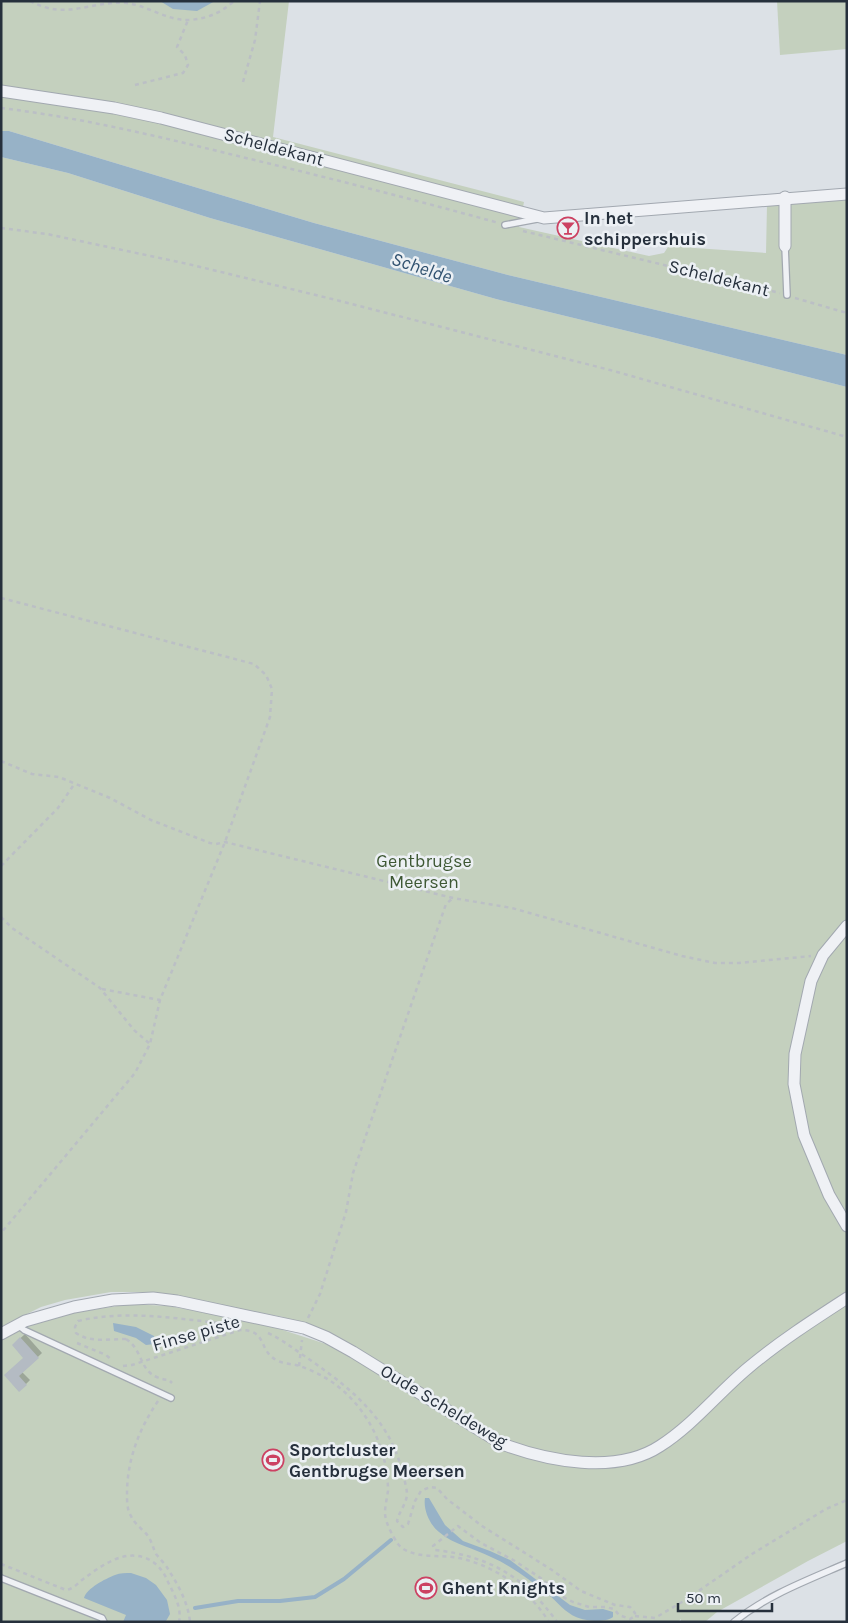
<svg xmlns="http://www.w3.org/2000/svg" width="848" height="1623" font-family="Karla,sans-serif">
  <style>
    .green { fill: #c4d0be }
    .water { fill: #97b2c7 }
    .shadow { fill: #0003 }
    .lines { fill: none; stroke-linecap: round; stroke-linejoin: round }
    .stream { stroke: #97b2c7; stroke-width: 4 }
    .building { fill: #b4bbc3 }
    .lane-casing { stroke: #a2a8b0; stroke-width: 8 }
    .street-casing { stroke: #a2a8b0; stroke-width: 13 }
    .path { stroke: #bbbfc5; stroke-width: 2.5; stroke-dasharray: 4 4; stroke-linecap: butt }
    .lane { stroke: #eff1f5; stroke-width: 5.5 }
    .street { stroke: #eff1f5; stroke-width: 11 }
    .path-bridge { stroke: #bbbfc5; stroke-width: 2.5; stroke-dasharray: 4 4; stroke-linecap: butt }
    .labels { text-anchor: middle; stroke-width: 5; stroke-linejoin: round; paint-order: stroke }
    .street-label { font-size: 18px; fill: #26303c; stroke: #ecf0f4 }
    .poi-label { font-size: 18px; font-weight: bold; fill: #26303c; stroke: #ecf0f4; text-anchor: start }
    .park-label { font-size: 18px; fill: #3e5834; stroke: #ecf0f4 }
    .water-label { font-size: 19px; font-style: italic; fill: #315270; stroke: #ecf0f4 }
  </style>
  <rect width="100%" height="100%" fill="#dce1e6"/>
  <g class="green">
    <polygon points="1,1 289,1 273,137 524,202 519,227 649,256 664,253 670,244 695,248 766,253 767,205 847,200 847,355 508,275 314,223 9,131 1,131"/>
    <polygon points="777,1 847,1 847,49 780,55"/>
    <polygon points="1,157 68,173 210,218 496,299 656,338 847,387 847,1541 808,1561 717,1612 705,1622 681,1622 681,1619 678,1622 1,1622 1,1339 27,1323 60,1315 130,1304 168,1306 258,1322 326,1344 369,1366 456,1418 522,1447 504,1438 340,1342 283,1317 153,1292 111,1292 65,1300 41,1307 1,1327"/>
  </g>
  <g class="water">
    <polygon points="160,1 215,1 197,11 173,9"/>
    <polygon points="1,131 9,131 314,223 508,275 847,355 847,387 656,338 496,299 210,218 68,173 1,157"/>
    <polygon points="113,1323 136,1327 154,1336 155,1344 146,1345 136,1338 114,1331"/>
    <path d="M425,1498H429L445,1525L463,1541L490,1551L510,1560L570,1605L585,1610L603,1609L613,1612V1617C605,1623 585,1621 576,1617C566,1613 557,1602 549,1595C531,1581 512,1566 491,1557C474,1548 454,1545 439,1532C430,1525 423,1510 425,1498Z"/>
    <path d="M131,1573L146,1578L156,1585L167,1600L170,1614L166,1621L123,1622L126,1615L84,1598C87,1588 105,1579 115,1575C120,1573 126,1573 131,1573Z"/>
  </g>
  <polygon class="shadow" points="25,1334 42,1353 22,1372 30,1380 19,1391 6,1376 25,1358 13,1345"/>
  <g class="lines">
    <polyline class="stream" points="195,1608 238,1601 280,1601 315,1597 344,1579 391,1540"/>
  </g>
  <polygon class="building" points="20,1337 39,1358 19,1376 27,1385 19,1392 4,1375 23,1358 12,1345"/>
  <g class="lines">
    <g class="lane-casing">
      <g id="lane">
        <polyline points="505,225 537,219"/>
        <polyline points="785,246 787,295"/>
        <polyline points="18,1325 24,1330 171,1398"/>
        <polyline points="1,1578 102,1618 104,1622"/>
        <path d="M734,1622C767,1595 808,1580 847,1563"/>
      </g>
    </g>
    <g class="street-casing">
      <g id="street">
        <polyline points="1,91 114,108 161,118 544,218 847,194"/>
        <polyline points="785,246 785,197"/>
        <polyline points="847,926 823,955 811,981 795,1054 794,1084 804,1135 829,1195 847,1226"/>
        <path d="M1,1334L25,1321L74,1307L113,1300L153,1298L177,1301L304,1328L326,1337L353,1352L502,1444C548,1461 616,1475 660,1446C693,1425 718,1393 748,1368C779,1342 813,1320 847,1298"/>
      </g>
    </g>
    <g class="path">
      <path d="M30,1C67,21 91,0 127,3C148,6 168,21 189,20C206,19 221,13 234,1"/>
      <polyline points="243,82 255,40 260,1"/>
      <polyline points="135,85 183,73 188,65 185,55 177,47 188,20"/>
      <path d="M1,108C84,118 165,138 246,158C330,178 415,200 499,223"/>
      <polyline points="1,228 47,234 188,264 328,298 610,370 847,437"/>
      <polyline points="523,231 780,293"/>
      <polyline points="795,298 847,313"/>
      <polyline points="1,598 254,664 266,675 272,689 270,717 225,842 160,1000 150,1044 135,1073 1,1233"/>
      <polyline points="1,761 32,774 59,777 110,798 151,820 210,843 216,844 225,842 453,898 512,908 682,956 715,963 739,963 811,956"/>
      <polyline points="1,866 58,808 75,783"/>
      <polyline points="1,917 12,928 100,988 134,1030 150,1044"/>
      <polyline points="102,989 160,1000"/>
      <polyline points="308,1318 320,1294 346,1212 353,1173 446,904 453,898"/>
      <path d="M268,1333C281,1339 291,1347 303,1355C345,1384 387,1415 401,1467C403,1475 406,1484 407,1493C407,1504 399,1511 397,1521L403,1527L408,1524L415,1501L421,1491L430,1487L437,1488L447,1499L482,1526L552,1570L581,1591L615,1605L630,1607L635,1613V1616L630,1619L619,1615L614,1609L605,1607H589L573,1602L561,1596L542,1579L515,1561L481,1543L458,1526L433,1546L435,1550C489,1556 525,1577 557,1622"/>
      <path d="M126,1339C109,1339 90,1343 76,1333L75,1327L78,1321C125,1310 172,1318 219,1323"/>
      <polyline points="77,1343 106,1355 112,1360"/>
      <path d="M123,1366L132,1365L240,1330C269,1330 257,1351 278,1361C285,1364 293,1364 300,1366C308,1369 317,1373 324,1377C364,1400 388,1446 388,1491C387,1498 385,1506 385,1513C385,1522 393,1537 398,1544C411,1560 441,1554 459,1558C496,1566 529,1590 549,1622"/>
      <polyline points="299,1366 302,1340"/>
      <path d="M158,1401C139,1429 127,1460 127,1494C127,1501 127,1510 131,1516C135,1525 143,1529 148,1536C152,1542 153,1548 156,1554C160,1559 165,1564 168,1569C178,1585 188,1602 190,1622"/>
      <path d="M1,1564L66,1590C73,1589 77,1584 82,1580C101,1566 124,1548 148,1559C158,1564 164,1572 168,1582C174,1594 182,1608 179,1622"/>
      <polyline points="635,1616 655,1618 687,1599 752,1554 826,1509 847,1500"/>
    </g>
    <use href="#lane" class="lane"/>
    <use href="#street" class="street"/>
    <path class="path-bridge" d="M126,1339C146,1352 137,1377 169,1380L172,1383"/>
  </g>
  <defs>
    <g id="bar-ring" transform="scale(1.125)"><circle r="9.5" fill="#ecf0f4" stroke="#cc4162" stroke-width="1.5"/><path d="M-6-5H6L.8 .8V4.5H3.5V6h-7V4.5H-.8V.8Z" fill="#cc4162"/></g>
    <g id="stadium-ring" transform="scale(1.125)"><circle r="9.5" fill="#ecf0f4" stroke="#cc4162" stroke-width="1.5"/><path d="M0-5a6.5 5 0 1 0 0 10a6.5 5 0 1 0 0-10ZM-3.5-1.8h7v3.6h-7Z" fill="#cc4162"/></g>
  </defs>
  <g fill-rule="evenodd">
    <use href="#bar-ring" x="568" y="228"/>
    <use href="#stadium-ring" x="273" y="1460"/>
    <use href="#stadium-ring" x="426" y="1588"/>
  </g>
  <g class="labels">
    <g class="street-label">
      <text transform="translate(274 147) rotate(15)" y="6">Scheldekant</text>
      <text transform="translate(719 278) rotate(14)" y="6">Scheldekant</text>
      <text transform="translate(196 1333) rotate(-16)" y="6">Finse piste</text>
      <text transform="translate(444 1406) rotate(31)" y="6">Oude Scheldeweg</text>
    </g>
    <g class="poi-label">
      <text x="584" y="224">In het<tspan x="584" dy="21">schippershuis</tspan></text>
      <text x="289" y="1456">Sportcluster<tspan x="289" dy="21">Gentbrugse Meersen</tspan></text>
      <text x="442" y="1594">Ghent Knights</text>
    </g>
    <g class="park-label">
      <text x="424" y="867">Gentbrugse<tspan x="424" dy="21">Meersen</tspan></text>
    </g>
    <g class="water-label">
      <text transform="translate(422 267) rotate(18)" y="7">Schelde</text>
    </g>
  </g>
  <rect width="848" height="1623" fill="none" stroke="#26303c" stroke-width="5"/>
  <path d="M678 1603v8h94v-8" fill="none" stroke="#26303c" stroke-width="2.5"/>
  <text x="686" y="1603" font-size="15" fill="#26303c" stroke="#ecf0f4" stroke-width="4" paint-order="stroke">50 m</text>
</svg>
